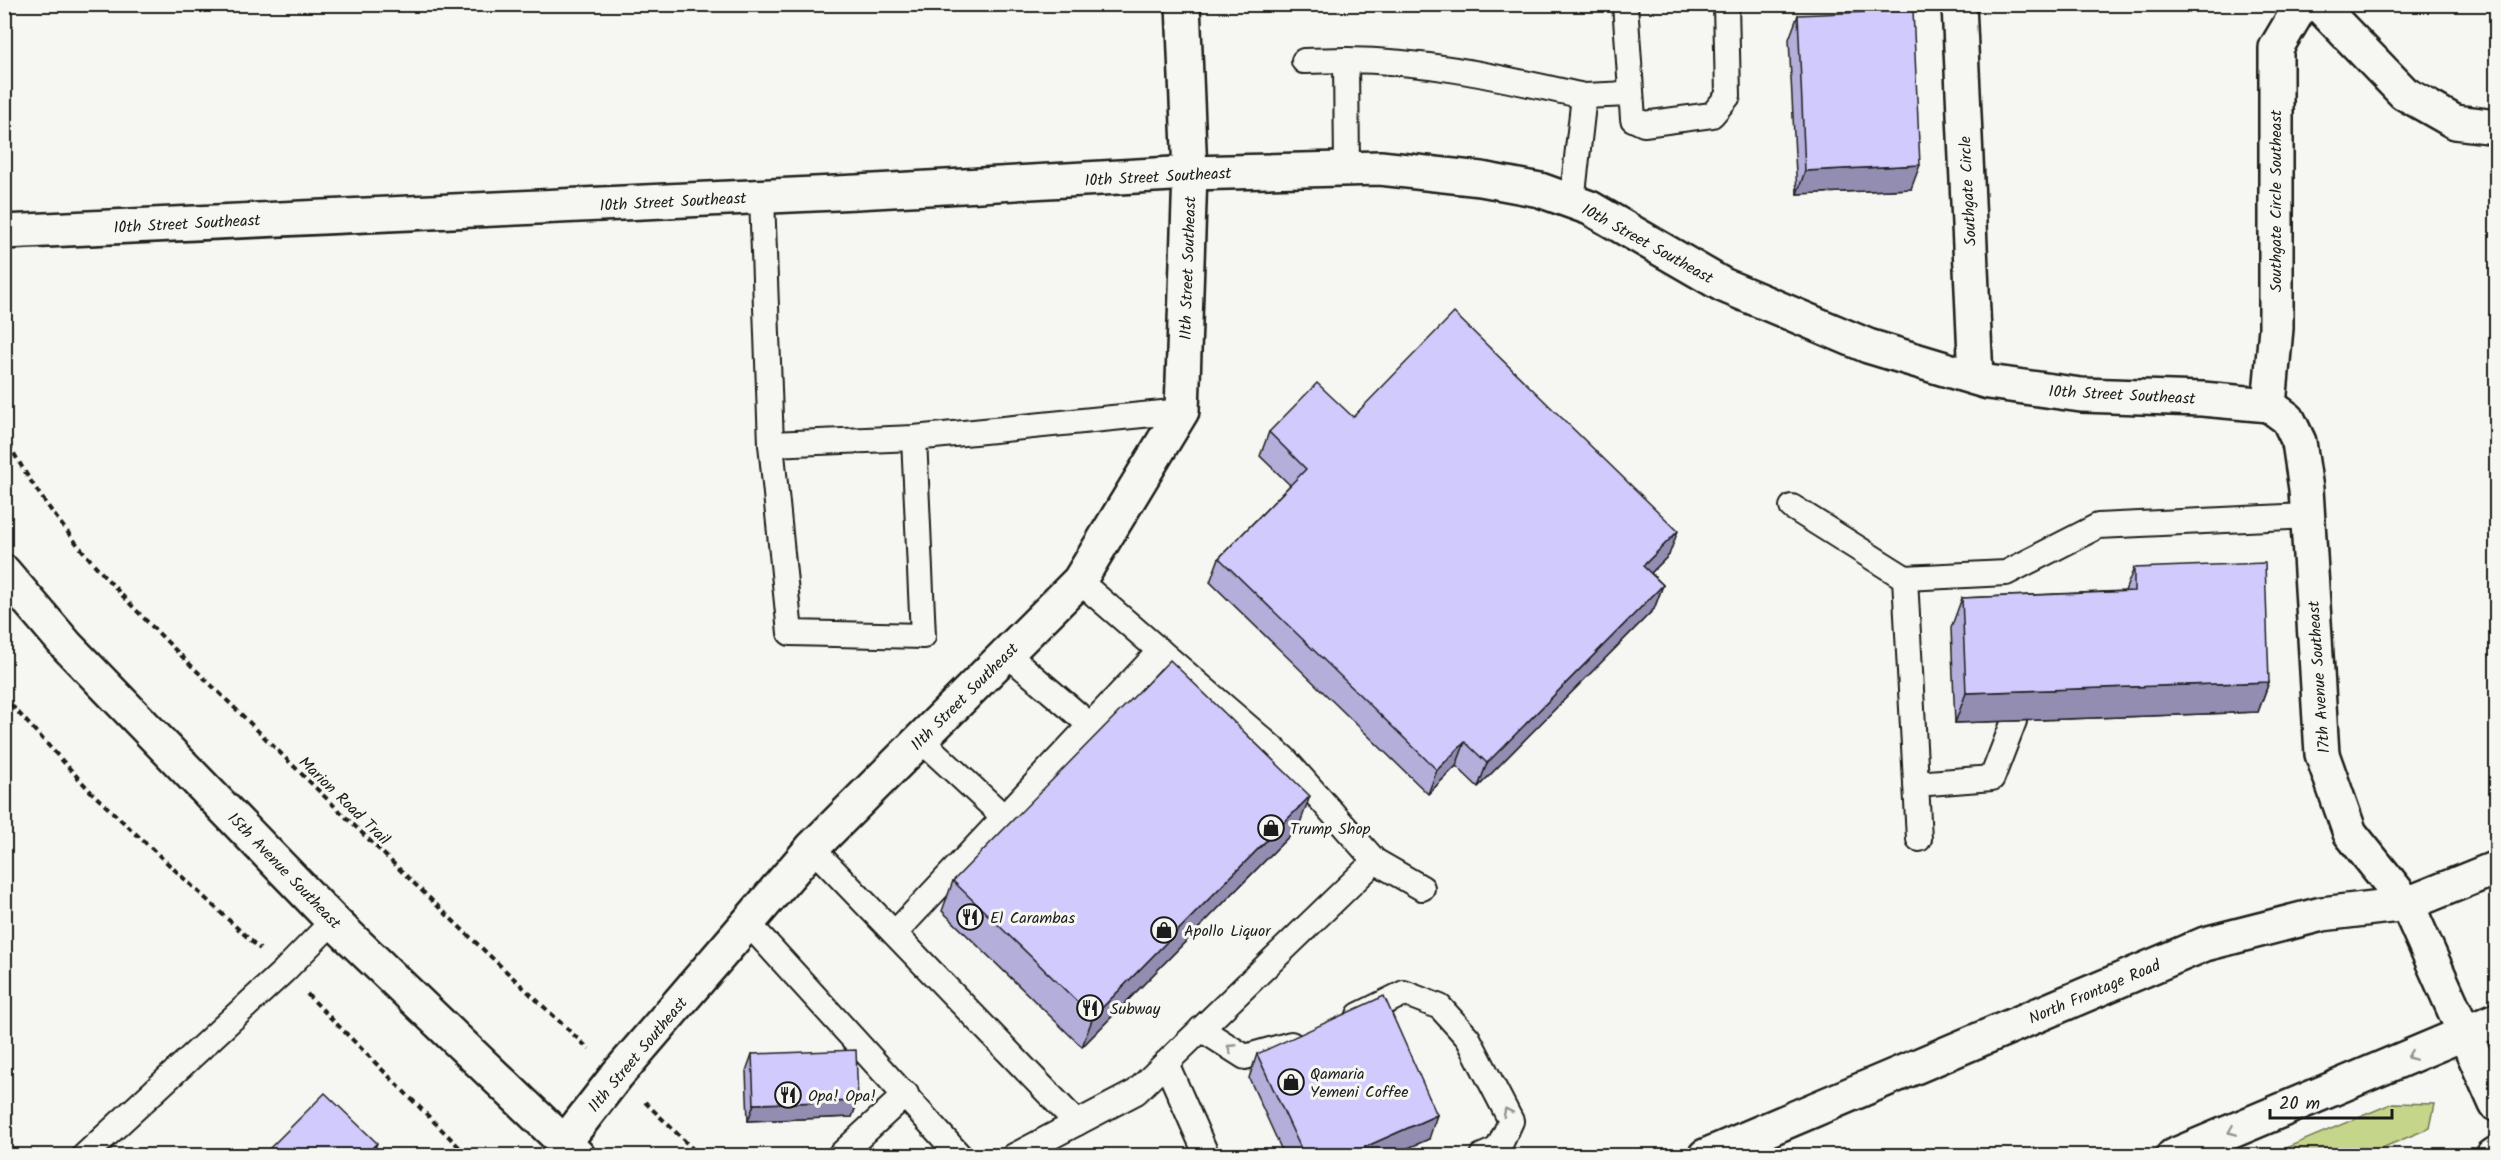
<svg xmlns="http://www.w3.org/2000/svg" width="2501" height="1160" font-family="Kalam,sans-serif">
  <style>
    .green { fill: #c5d589; stroke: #707852; stroke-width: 1.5 }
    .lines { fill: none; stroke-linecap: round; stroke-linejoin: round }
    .service-casing { stroke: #1c1c1c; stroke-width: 28 }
    .minor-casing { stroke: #1c1c1c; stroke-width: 38 }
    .secondary-casing { stroke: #1c1c1c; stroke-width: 38 }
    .primary-casing { stroke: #1c1c1c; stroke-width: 38 }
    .path { stroke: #1c1c1c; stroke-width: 4; stroke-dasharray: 6 4.5; stroke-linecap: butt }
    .service { stroke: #f6f6f2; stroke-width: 24 }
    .minor { stroke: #f6f6f2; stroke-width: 33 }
    .secondary { stroke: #f6f6f2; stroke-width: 33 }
    .primary { stroke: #f6f6f2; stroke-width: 33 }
    .wall { fill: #b3aeda; stroke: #1c1c1c; stroke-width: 1.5 }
    .shaded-wall { fill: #928db1; stroke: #1c1c1c; stroke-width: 1.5 }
    .building { fill: #d0cafd; stroke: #1c1c1c; stroke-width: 1.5 }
    .oneway { stroke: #949492 }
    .labels { text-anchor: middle; stroke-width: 6; stroke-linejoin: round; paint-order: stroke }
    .street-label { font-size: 16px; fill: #1c1c1c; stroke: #f6f6f2 }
    .poi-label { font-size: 16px; fill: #1c1c1c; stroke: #f6f6f2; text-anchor: start }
  </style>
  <rect width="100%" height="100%" fill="#f6f6f2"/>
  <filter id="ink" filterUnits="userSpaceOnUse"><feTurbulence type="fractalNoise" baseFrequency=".0167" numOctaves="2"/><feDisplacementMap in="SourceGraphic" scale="12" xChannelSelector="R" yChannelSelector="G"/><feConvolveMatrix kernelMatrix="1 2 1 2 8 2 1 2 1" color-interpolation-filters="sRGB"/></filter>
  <g filter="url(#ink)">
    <polygon class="green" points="2393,1103 2435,1104 2430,1128 2365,1155 2269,1155"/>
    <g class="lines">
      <g class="service-casing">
        <g id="service">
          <polyline points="1625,4 1633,119 1644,124 1712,115 1728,96 1726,4"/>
          <polyline points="1304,61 1346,60"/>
          <polyline points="1584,96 1629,94"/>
          <path d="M1347,169L1346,60C1432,61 1501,78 1584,96L1572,202"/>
          <polyline points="762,197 771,444 790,633 923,636 914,438"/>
          <polyline points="771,444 914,438 1182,411"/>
          <polyline points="1792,507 1905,578 2006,573 2098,526 2308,516"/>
          <polyline points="1905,578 1919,839"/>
          <polyline points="1079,581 1284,758 1375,861 1422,888"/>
          <polyline points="1007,654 1090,725"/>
          <polyline points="921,740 1004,817"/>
          <polyline points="1916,784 1992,778 2014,721"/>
          <polyline points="812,848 1077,1123"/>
          <polyline points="749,924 960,1156"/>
          <polyline points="895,933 1160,651"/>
          <polyline points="1359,1015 1404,993 1440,1007 1468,1038 1511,1121 1498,1149 1482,1156"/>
          <polyline points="1201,1029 1245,1057 1291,1044"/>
          <polyline points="1166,1063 1207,1156"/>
          <polyline points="84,1156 284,971 333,921"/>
          <polyline points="839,1156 906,1094"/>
          <polyline points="1014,1156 1136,1092 1375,861"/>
        </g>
      </g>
      <g class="minor-casing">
        <g id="minor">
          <polyline points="1959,4 1976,378"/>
          <polyline points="2318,4 2404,93 2455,122 2496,127"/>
          <polyline points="4,232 857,192 1190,173 1380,168 1481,179 1540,190 1590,208 1723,285 1868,346 1988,382 2081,395 2202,399 2269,405"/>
          <polyline points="2269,405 2288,419 2299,442 2306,489 2322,754 2350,833 2407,904 2496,1104"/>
          <polyline points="2269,405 2276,328 2276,48 2302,4"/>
          <polyline points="565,1142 617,1075 812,848 1079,581 1182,411 1190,173 1183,4"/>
          <polyline points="1705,1156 2205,944 2322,914 2407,904 2496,868"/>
        </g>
      </g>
      <g class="secondary-casing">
        <polyline id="secondary" points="4,572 67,646 333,921 578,1156"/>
      </g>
      <g class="primary-casing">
        <g id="primary">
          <polyline points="2173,1156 2496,1020"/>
          <polyline points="2493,1156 2496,1154"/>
        </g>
      </g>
      <g class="path">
        <path d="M4,435C62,547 161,635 250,723C361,833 474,942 589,1049"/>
        <polyline points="4,697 93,794 260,949"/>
        <polyline points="307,994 468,1156"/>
        <polyline points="645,1102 700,1156"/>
      </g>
      <use href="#service" class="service"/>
      <use href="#minor" class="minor"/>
      <use href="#secondary" class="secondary"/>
      <use href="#primary" class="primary"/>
    </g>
    <g class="wall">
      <polygon points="1798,15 1911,189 1797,194 1789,39"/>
      <polygon points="1353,417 1669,555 1651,573 1663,585 1654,609 1478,787 1456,766 1428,794 1210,582 1219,558 1290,485 1260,456 1269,432"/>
      <polygon points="2134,568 2269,682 2258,712 1955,723 1951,628 1962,598 2125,591"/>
      <polygon points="1299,826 1082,1047 942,911 953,881"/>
      <polygon points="752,1054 858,1101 852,1117 748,1121 746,1071"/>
      <polygon points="1257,1054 1429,1139 1392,1155 1284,1155 1249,1078"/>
    </g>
    <g class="shaded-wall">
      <polygon points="1920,165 1911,189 1797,194 1805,171"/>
      <polygon points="1678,531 1669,555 1634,590 1643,566"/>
      <polygon points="1663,585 1654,609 1478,787 1487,763"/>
      <polygon points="2269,682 2258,712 1955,723 1966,693"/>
      <polygon points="1465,742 1456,766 1428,794 1437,770"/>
      <polygon points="1310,796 1299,826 1082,1047 1093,1017"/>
      <polygon points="858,1101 852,1117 748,1121 754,1104"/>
      <polygon points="1437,1115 1429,1139 1392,1155 1347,1155"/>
      <polygon points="377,1143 374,1152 370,1155 365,1155"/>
    </g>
    <g class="building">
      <polygon points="1913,10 1920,165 1805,171 1798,15"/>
      <polygon points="1454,313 1678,531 1643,566 1663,585 1487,763 1465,742 1437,770 1219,558 1306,469 1269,432 1317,383 1353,417"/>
      <polygon points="2265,563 2269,682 1966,693 1962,598 2134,591 2134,568"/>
      <polygon points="1170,660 1310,796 1093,1017 953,881"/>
      <polygon points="1384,996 1437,1115 1347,1155 1304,1155 1257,1054"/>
      <polygon points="856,1050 858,1101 754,1104 752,1054"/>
      <polygon points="325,1093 377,1143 365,1155 263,1155"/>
    </g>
    <defs><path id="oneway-chevron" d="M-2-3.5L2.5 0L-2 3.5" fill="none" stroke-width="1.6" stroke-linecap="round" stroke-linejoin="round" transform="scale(1.5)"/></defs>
    <g class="oneway">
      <use href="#oneway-chevron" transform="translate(1231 1048) rotate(-147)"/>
      <use href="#oneway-chevron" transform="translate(2411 1056) rotate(157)"/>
      <use href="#oneway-chevron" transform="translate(1507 1112) rotate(-117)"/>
      <use href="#oneway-chevron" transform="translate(2232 1131) rotate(157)"/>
    </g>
  </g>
  <defs>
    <g id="shop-ring" transform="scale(1.35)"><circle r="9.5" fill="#f6f6f2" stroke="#1c1c1c" stroke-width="1.5"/><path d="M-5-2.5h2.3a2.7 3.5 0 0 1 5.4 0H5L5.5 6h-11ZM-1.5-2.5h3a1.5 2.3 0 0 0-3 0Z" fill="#1c1c1c"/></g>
    <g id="restaurant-ring" transform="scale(1.35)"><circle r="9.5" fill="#f6f6f2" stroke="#1c1c1c" stroke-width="1.5"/><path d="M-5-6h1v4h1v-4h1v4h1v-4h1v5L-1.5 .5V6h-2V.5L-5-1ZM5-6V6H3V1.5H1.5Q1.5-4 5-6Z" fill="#1c1c1c"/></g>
  </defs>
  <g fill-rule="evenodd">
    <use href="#shop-ring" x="1271" y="828"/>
    <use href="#restaurant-ring" x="970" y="917"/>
    <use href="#shop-ring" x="1164" y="930"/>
    <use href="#restaurant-ring" x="1090" y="1008"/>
    <use href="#shop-ring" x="1291" y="1082"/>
    <use href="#restaurant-ring" x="788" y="1095"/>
  </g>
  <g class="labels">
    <g class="street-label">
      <text transform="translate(1158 176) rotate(-3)" y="6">10th Street Southeast</text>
      <text transform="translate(1967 191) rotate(-93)" y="6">Southgate Circle</text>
      <text transform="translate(673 201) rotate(-3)" y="6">10th Street Southeast</text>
      <text transform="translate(2275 201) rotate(-90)" y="6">Southgate Circle Southeast</text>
      <text transform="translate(187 223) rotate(-3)" y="6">10th Street Southeast</text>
      <text transform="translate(1648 243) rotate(29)" y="6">10th Street Southeast</text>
      <text transform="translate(1187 268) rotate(-88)" y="6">11th Street Southeast</text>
      <text transform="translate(2122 394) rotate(3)" y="6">10th Street Southeast</text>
      <text transform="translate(2318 677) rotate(-94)" y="6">17th Avenue Southeast</text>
      <text transform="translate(964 696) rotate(-45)" y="6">11th Street Southeast</text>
      <text transform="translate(345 800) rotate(44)" y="6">Marion Road Trail</text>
      <text transform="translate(285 870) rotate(46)" y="6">15th Avenue Southeast</text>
      <text transform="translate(2094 991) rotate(-23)" y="6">North Frontage Road</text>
      <text transform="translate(637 1054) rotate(-50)" y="6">11th Street Southeast</text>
    </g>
    <g class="poi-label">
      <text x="1290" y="834">Trump Shop</text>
      <text x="990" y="923">El Carambas</text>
      <text x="1184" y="936">Apollo Liquor</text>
      <text x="1110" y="1014">Subway</text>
      <text x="1310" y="1079">Qamaria<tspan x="1310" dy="18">Yemeni Coffee</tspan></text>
      <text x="808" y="1101">Opa! Opa!</text>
    </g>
  </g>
  <rect width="2501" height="1160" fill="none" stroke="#f6f6f2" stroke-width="24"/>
  <rect x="12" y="12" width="2477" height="1136" fill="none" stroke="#1c1c1c" stroke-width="2" filter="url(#ink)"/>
  <path d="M2270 1109v9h122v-9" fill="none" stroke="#1c1c1c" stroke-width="3"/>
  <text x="2279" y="1109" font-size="18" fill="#1c1c1c" stroke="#f6f6f2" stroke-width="4.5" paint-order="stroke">20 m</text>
</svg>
